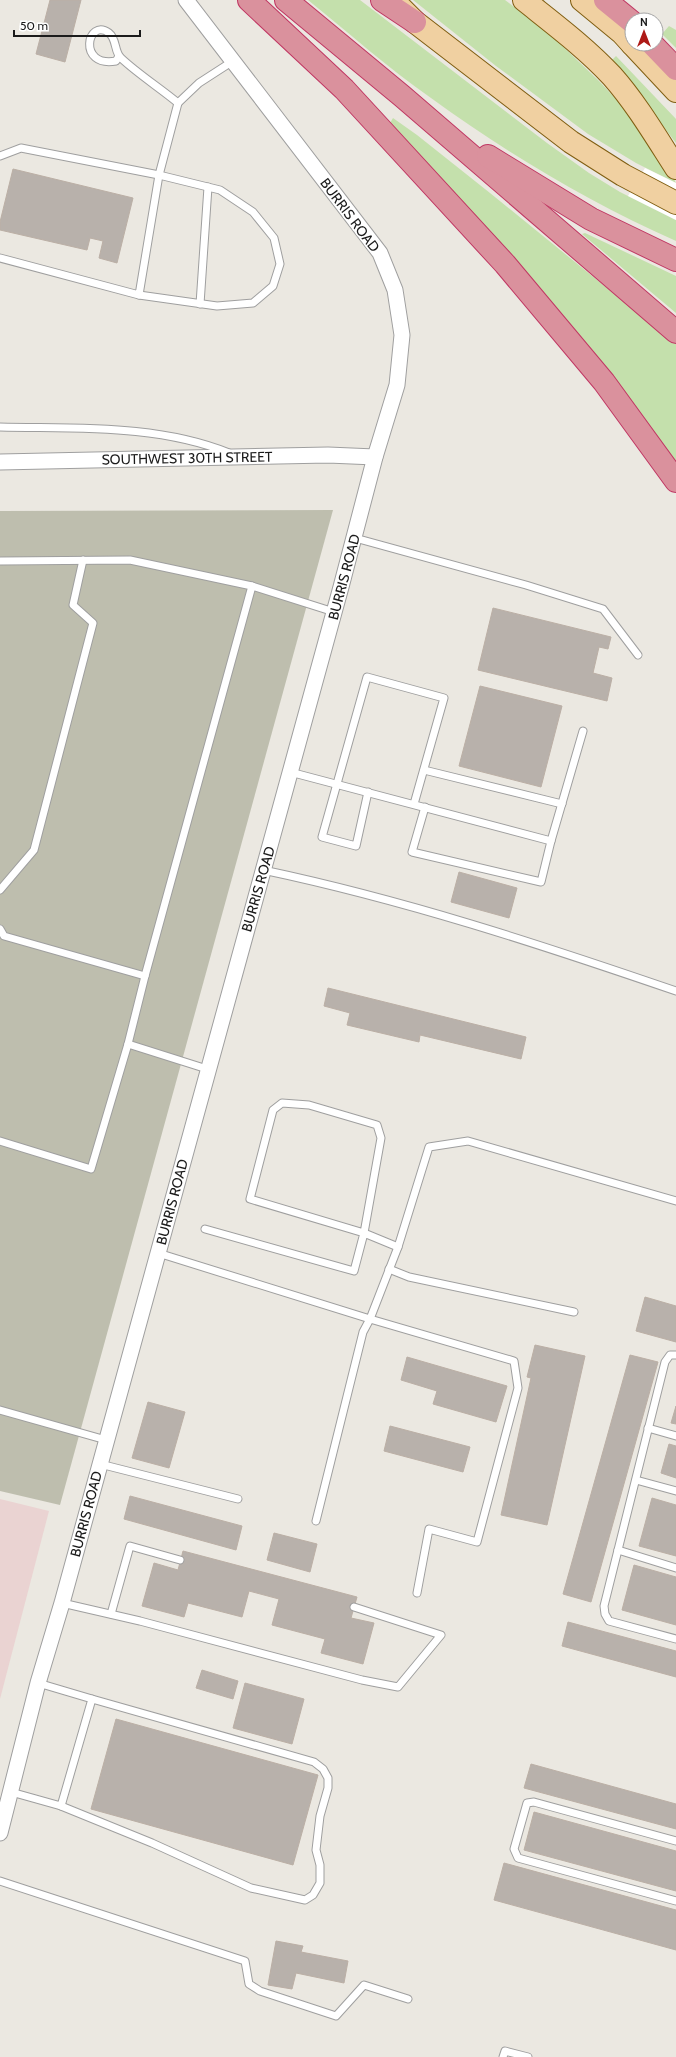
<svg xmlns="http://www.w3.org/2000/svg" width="676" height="2057" font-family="Cabin,sans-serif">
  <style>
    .commercial { fill: #ead3d2 }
    .construction { fill: #bebeae }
    .grass { fill: #c4e0ac }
    .pier { fill: #fff }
    .building { fill: #b8b1ab; stroke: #bbafa5 }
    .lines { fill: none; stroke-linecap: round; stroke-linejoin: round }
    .lane-casing { stroke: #9f9f9f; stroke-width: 9 }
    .street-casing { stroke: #9f9f9f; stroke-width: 17 }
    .primary-casing { stroke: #805e11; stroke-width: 24 }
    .highway-casing { stroke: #c03763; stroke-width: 24 }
    .lane { stroke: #fff; stroke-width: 7 }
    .street { stroke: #fff; stroke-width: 15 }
    .primary { stroke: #f0d0a1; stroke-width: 22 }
    .highway { stroke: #da919d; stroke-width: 22 }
    .labels { text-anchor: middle; stroke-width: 3; stroke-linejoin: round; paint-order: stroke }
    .street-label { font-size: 14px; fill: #1b1b1b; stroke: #fff }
  </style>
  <rect width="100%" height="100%" fill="#ebe8e1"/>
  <polygon class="commercial" points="0,1499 49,1511 0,1699"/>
  <polygon class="construction" points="333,510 60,1505 0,1491 0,511"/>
  <g class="grass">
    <path d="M308,0H360L547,143L589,173L620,192L676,220V241C589,202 508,154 431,98C388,68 349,33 308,0Z"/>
    <polygon points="413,0 505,0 553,37 599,81 629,113 662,157 676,183 636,163 588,134 496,66"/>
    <polygon points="669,26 676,30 676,48 662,34"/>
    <polygon points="616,56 676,119 676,143 631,84 609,63"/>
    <polygon points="393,118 417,135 490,193 676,344 676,467 567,320 498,242 390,123"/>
    <polygon points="585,233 676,276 676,313 582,234"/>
  </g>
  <polygon class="pier" points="645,168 676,183 676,220 628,196"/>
  <g class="building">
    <polygon points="50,0 81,0 65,62 36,54"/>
    <polygon points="13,169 133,198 117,263 99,258 103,241 90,238 87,250 0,230 0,222"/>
    <polygon points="493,608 611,637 608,649 599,647 593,673 612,678 607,701 478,670"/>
    <polygon points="480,686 562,706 541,787 459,766"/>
    <polygon points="459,872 517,888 509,918 451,902"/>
    <polygon points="328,988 526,1037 521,1059 420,1035 419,1042 347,1025 350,1013 324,1006"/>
    <polygon points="645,1297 676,1306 676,1342 636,1331"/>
    <polygon points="535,1345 585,1356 547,1525 501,1515 531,1378 527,1377"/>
    <polygon points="630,1355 658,1362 591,1602 563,1594"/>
    <polygon points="407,1357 507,1386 496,1422 433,1404 437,1391 401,1380"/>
    <polygon points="148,1402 185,1412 169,1468 132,1458"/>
    <polygon points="676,1406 676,1424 671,1423"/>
    <polygon points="390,1426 470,1447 463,1472 384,1451"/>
    <polygon points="669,1444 676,1446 676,1478 661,1473"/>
    <polygon points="130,1496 242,1526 236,1550 124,1519"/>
    <polygon points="652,1498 676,1505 676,1556 639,1546"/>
    <polygon points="274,1533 317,1544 310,1572 267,1560"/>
    <polygon points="183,1551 357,1597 351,1618 374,1623 363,1664 321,1653 325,1639 272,1625 279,1599 249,1591 242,1617 188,1603 184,1617 142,1606 154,1563 178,1570"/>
    <polygon points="634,1565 676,1577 676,1625 622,1610"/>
    <polygon points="568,1622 676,1651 676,1677 562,1646"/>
    <polygon points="202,1670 238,1681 233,1699 196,1688"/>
    <polygon points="245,1683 304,1699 292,1744 233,1728"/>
    <polygon points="116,1719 318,1775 293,1865 91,1809"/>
    <polygon points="531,1764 676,1804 676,1829 524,1788"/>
    <polygon points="534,1812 676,1851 676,1891 524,1850"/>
    <polygon points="504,1863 676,1910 676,1950 494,1900"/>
    <polygon points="276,1941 303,1946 301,1952 348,1961 344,1983 296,1973 292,1989 268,1985"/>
  </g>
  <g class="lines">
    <g class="lane-casing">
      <g id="lane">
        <path d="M119,56L116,61C77,68 87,17 109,33C117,39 114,52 121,58C138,74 160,88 178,103L199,83L233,61"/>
        <polyline points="0,156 21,148 159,175 220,190 253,212 274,238 280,264 273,286 253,303 217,306 139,295"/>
        <polyline points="0,258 139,295 159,175 178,103"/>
        <polyline points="200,304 208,187"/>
        <path d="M0,427C76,429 157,424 229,453"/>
        <polyline points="355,538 526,585 603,609 638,655"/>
        <polyline points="0,561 130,560 252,586"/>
        <polyline points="424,770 562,804"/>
        <polyline points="290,772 551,841 583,731"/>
        <polyline points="368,792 356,846 322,837 367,677 444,698 414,804"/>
        <polyline points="425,807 412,852 541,882 551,841"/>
        <path d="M263,870C405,900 539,944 676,991"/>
        <polyline points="0,890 34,850 93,623 73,605 83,560"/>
        <polyline points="0,929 4,936 145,976"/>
        <polyline points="207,1069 128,1044 145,976 252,586 334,612"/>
        <polyline points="0,1141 91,1169 128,1044"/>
        <polyline points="205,1229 354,1271 364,1233 381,1138 377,1125 309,1105 282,1103 273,1110 250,1199 364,1233 398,1247"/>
        <polyline points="158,1253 370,1319 514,1361 518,1388 477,1542 429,1529 417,1593"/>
        <polyline points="389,1269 409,1277 574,1312"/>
        <polyline points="676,1355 670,1355 665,1362 604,1606 605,1614 609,1621 676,1639"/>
        <polyline points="0,1410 106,1440"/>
        <polyline points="648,1428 676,1436"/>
        <polyline points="100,1464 238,1499"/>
        <polyline points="636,1480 676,1491"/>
        <polyline points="316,1521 363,1332 370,1319 398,1247 429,1147 468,1141 676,1201"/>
        <polyline points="618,1550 676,1568"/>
        <polyline points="62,1603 140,1621 362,1680 398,1687 441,1635 354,1607"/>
        <polyline points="111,1614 130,1546 180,1560"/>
        <polyline points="11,1792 61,1806 92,1699 38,1683"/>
        <polyline points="61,1806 152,1843 251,1888 305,1900 313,1895 320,1883 320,1865 316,1850 320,1816 328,1788 328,1778 323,1769 314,1762 92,1699"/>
        <polyline points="676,1841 534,1802 527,1803 514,1849 518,1858 676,1901"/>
        <polyline points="0,1881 245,1961 249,1984 260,1991 336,2016 364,1985 408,1999"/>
        <polyline points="503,2057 505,2051 528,2057"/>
      </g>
    </g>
    <g class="street-casing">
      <g id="street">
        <polyline points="0,462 328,455 375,457"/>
        <polyline points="0,1833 38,1683 62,1603 341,587 375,457 397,385 402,335 395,290 380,253 186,0"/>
      </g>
    </g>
    <g class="primary-casing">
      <g id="primary">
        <path d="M524,0C554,24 586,48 612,76C636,103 656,137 676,168"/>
        <polyline points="582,0 622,33 632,44"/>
        <polyline points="402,9 415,22 571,142 623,175 676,203"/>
        <polyline points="632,44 676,91"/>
      </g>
    </g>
    <g class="highway-casing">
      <g id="highway">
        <polyline points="249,0 344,89 505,264 604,382 676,481"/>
        <polyline points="286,0 402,96 676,332"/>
        <polyline points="382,0 415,22"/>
        <polyline points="605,0 632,22"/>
        <polyline points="652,44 676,69"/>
        <polyline points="488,156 591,219 676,260"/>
      </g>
    </g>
    <use href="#lane" class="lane"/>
    <use href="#street" class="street"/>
    <use href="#primary" class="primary"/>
    <use href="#highway" class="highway"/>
  </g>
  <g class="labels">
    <g class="street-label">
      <text transform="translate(350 215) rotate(53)" y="5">BURRIS ROAD</text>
      <text transform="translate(187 458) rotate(-1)" y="5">SOUTHWEST 30TH STREET</text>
      <text transform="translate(344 577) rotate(-75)" y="5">BURRIS ROAD</text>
      <text transform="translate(258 889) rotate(-74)" y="5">BURRIS ROAD</text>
      <text transform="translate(172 1202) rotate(-75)" y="5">BURRIS ROAD</text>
      <text transform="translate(86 1514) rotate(-75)" y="5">BURRIS ROAD</text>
    </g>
  </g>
  <g transform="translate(644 32)"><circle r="19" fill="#ffffff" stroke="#a4a4a4"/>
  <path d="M0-3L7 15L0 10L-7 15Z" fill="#ae1a17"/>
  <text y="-6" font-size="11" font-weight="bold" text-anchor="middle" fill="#1b1b1b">N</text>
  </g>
  <path d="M14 30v6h126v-6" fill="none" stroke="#1b1b1b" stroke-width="2"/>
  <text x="20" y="30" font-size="12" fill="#1b1b1b" stroke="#ffffff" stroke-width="3" paint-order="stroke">50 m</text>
</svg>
